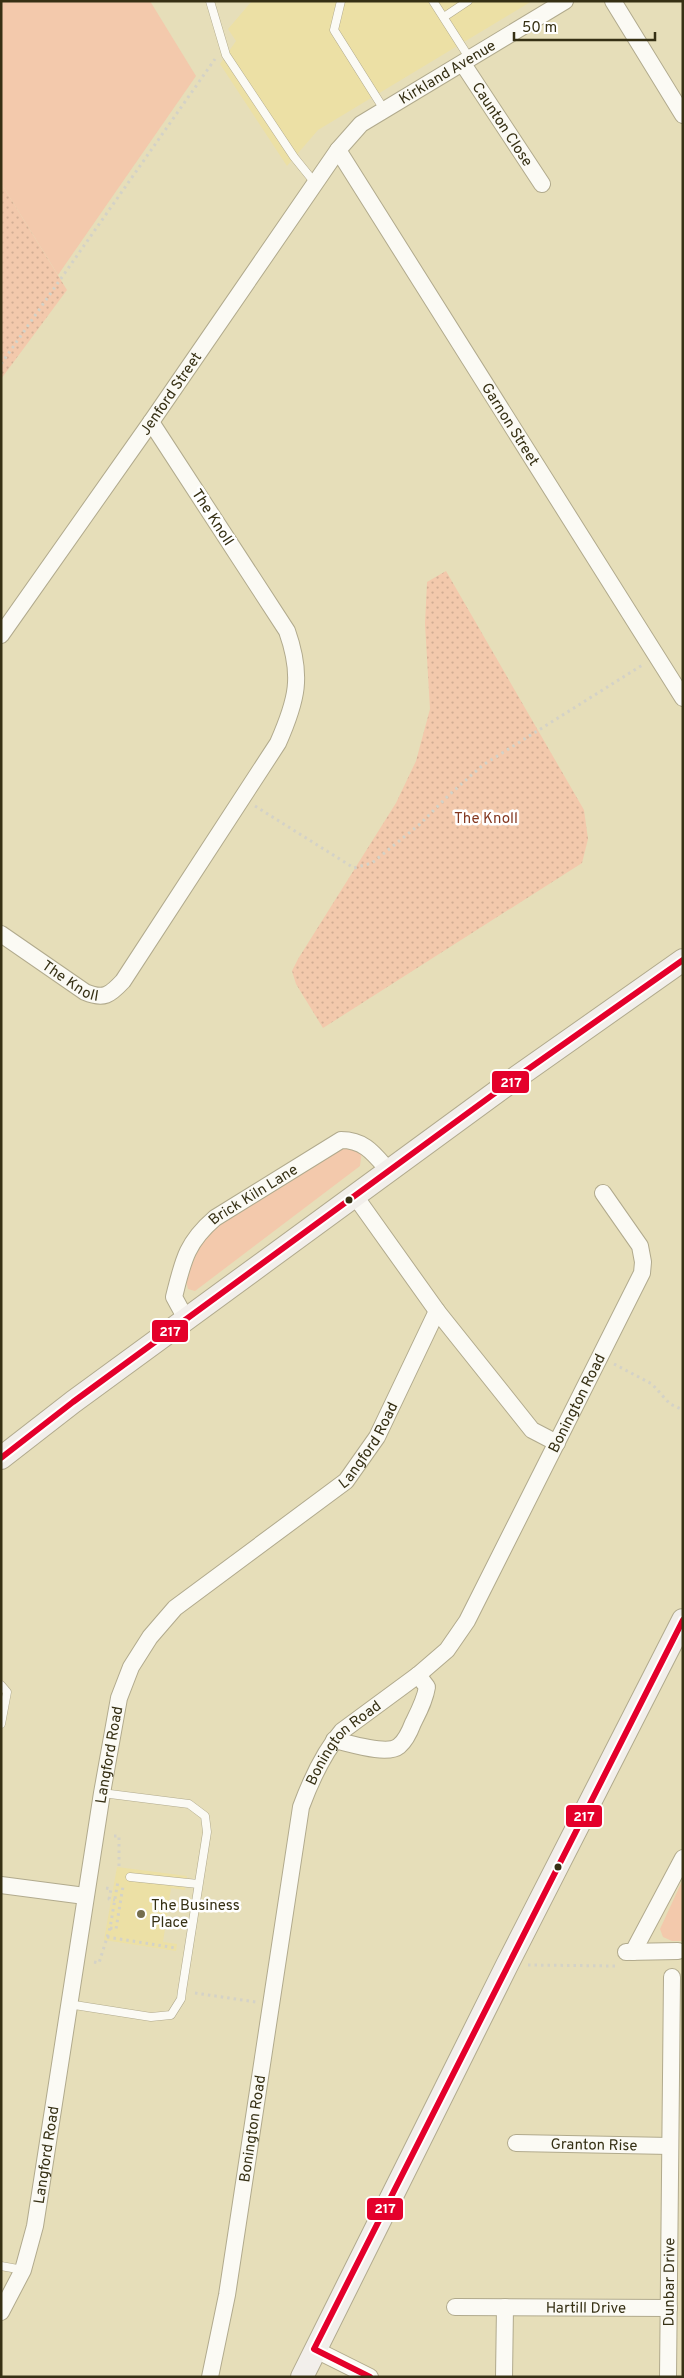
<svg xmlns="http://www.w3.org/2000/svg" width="684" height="2378" font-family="Overpass,sans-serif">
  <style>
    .built { fill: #ece0a5 }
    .grass { fill: #f3c9ac }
    .park { fill: url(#park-dots) }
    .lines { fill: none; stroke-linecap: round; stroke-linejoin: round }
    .lane-casing { stroke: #b1aa8d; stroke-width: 9 }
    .street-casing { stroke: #b1aa8d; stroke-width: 18 }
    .secondary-casing { stroke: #b1aa8d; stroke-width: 24 }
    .path { stroke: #d4d2c7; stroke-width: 3; stroke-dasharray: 2.5 4; stroke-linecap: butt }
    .lane { stroke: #fbfaf4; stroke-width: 8 }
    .street { stroke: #fbfaf4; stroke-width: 16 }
    .secondary { stroke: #f2efeb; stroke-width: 22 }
    .bus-1-casing { stroke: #fff; stroke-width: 10 }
    .bus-1 { stroke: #e4002b; stroke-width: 6 }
    .bus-dot { fill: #363014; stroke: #fff; stroke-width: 2 }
    .poi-dot { fill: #746d4e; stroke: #fff; stroke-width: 2 }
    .labels { text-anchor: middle; stroke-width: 5; stroke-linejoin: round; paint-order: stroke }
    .street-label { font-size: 15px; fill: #363014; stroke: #fff }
    .park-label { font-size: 15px; fill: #843820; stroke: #fff }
    .poi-label { font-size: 15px; fill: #363014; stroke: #fff; text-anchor: start }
    .line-badge { stroke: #fff; stroke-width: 2 }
    .badge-label { font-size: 14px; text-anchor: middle; font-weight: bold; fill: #fff }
  </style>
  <defs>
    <pattern id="park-dots" width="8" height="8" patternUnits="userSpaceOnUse" patternTransform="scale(1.25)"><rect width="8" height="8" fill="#f3c9ac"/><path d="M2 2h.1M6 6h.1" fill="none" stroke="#d1ad93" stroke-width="1.8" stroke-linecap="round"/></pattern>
  </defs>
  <rect width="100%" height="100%" fill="#e6deb9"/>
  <g class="built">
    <polygon points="252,1 532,1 318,130 287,166 220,64 236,41 228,29"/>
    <polygon points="117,1867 187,1876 185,1890 171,1888 163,1942 177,1944 176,1951 104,1940"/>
  </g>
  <g class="grass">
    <polygon points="1,1 150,1 196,76 58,275 1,183"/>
    <polygon points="349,1147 362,1150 360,1166 195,1291 188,1289 186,1280 200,1244 218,1224 341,1148"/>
    <polygon points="683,1879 683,1941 672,1941 663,1937 660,1929"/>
  </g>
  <g class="park">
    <polygon points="1,183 67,290 1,379"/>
    <polygon points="446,571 584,810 588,839 582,863 323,1028 296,984 292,971 298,959 396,803 416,761 430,709 425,624 427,582"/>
  </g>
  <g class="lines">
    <g class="lane-casing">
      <g id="lane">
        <polyline points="210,1 226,55 294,157 315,183"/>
        <polyline points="341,1 334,30 385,111"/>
        <polyline points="433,1 470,59"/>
        <polyline points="444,17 468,1"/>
        <polyline points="1,1685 7,1692 1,1724"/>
        <polyline points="130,1877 198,1884"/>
        <polyline points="68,2004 151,2017 171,2015 181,1999 182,1991 207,1832 205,1816 189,1804 102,1793"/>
        <polyline points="1,2266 23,2270"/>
      </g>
    </g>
    <g class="street-casing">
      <g id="street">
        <polyline points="613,1 683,115"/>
        <path id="s1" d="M463,64L542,184"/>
        <path id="s2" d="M338,150L683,698"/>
        <path id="s3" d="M1,635L151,422L338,150L361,124L565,1"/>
        <path id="s4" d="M1,934L85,992C104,1000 110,995 123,981L278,743C297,700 303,676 287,631L151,422"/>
        <polyline points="355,1196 437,1311 532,1430 557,1443"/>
        <path id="s5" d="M186,1319L174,1297C183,1261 186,1243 215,1218L341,1140C365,1140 374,1154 389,1171"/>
        <path d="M334,1740C349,1743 387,1756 399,1746C405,1741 410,1731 413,1723C419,1711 425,1700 427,1687L418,1675"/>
        <polyline points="1,1885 85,1896"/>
        <polyline points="626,1952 678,1951"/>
        <polyline points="633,1952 683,1858"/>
        <path id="s6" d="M516,2143L670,2146"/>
        <path id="s7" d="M455,2307L669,2308"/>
        <path id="s8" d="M1,2312L23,2270L35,2226L102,1793L119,1698L131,1667L150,1637L175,1608L346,1481L377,1437L437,1311"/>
        <polyline points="314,2349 370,2377"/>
        <path id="s9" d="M210,2377L227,2295L301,1807C311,1780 323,1753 342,1731L418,1675L447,1650L467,1621L642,1273L643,1262L640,1246L603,1193"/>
        <polyline points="504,2377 505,2307"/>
        <path id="s10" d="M668,2377L672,1977"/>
      </g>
    </g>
    <g class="secondary-casing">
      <g id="secondary">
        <polyline points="1,1458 73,1402 517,1077 683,960"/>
        <polyline points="302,2377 507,1965 683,1620"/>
      </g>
    </g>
    <g class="path">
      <polyline points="1,364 215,59"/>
      <polyline points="255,806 354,868 372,863 420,824 449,795 483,765 644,664"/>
      <polyline points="614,1364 652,1384 670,1404 683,1410"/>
      <polyline points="114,1836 119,1836 119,1870"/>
      <polyline points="106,1888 111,1889 109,1899 115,1900"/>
      <polyline points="110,1928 116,1929 123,1886"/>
      <polyline points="107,1937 176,1948"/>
      <polyline points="94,1962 99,1963 110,1928 118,1881"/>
      <polyline points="528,1965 617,1966"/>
      <polyline points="195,1993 256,2002"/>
    </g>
    <use href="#lane" class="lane"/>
    <use href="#street" class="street"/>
    <use href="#secondary" class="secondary"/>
    <g class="bus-1-casing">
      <g id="bus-1">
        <polyline points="1,1458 73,1402 517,1077 683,960"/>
        <polyline points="370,2377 314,2349 683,1620"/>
      </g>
    </g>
    <use href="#bus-1" class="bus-1"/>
  </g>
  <g class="bus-dot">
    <circle cx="349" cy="1200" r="4.5"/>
    <circle cx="558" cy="1867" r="4.5"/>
  </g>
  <circle class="poi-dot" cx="141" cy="1914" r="5"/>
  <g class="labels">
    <g class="street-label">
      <text dy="5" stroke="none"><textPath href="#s3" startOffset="726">Kirkland Avenue</textPath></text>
      <text dy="5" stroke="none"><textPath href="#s1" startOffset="72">Caunton Close</textPath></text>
      <text dy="5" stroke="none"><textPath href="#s3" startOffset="295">Jenford Street</textPath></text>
      <text dy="5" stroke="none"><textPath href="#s2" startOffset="324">Garnon Street</textPath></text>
      <text transform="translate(213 517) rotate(57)" y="5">The Knoll</text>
      <text dy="5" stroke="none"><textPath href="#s4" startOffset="84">The Knoll</textPath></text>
      <text dy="5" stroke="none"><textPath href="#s5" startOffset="161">Brick Kiln Lane</textPath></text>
      <text dy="5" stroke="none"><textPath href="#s9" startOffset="1076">Bonington Road</textPath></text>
      <text dy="5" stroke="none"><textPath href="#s8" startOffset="990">Langford Road</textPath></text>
      <text dy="5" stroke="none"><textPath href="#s9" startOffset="656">Bonington Road</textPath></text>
      <text dy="5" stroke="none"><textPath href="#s8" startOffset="570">Langford Road</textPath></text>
      <text dy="5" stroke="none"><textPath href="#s9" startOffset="252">Bonington Road</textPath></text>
      <text dy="5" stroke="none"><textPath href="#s6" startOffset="78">Granton Rise</textPath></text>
      <text dy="5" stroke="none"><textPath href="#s8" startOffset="165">Langford Road</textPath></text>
      <text dy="5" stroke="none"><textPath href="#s10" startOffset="95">Dunbar Drive</textPath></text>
      <text dy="5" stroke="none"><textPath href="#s7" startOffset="131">Hartill Drive</textPath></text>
    </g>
    <g class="park-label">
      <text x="486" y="823">The Knoll</text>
    </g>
    <g class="poi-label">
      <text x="151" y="1910">The Business<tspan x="151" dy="17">Place</tspan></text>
    </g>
  </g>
  <g class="line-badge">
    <rect x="491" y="1070" width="39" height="24" rx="5" fill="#e4002b"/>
    <rect x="151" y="1319" width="38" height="24" rx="5" fill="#e4002b"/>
    <rect x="565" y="1804" width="38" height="24" rx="5" fill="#e4002b"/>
    <rect x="366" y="2197" width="38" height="24" rx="5" fill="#e4002b"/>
  </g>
  <g class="badge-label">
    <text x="511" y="1087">217</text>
    <text x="170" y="1336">217</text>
    <text x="584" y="1821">217</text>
    <text x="385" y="2213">217</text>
  </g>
  <rect width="684" height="2378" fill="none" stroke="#363014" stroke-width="5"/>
  <path d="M514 32v8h141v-8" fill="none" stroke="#363014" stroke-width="2.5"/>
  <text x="522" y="32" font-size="15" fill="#363014" stroke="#ffffff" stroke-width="4" paint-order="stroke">50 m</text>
</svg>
